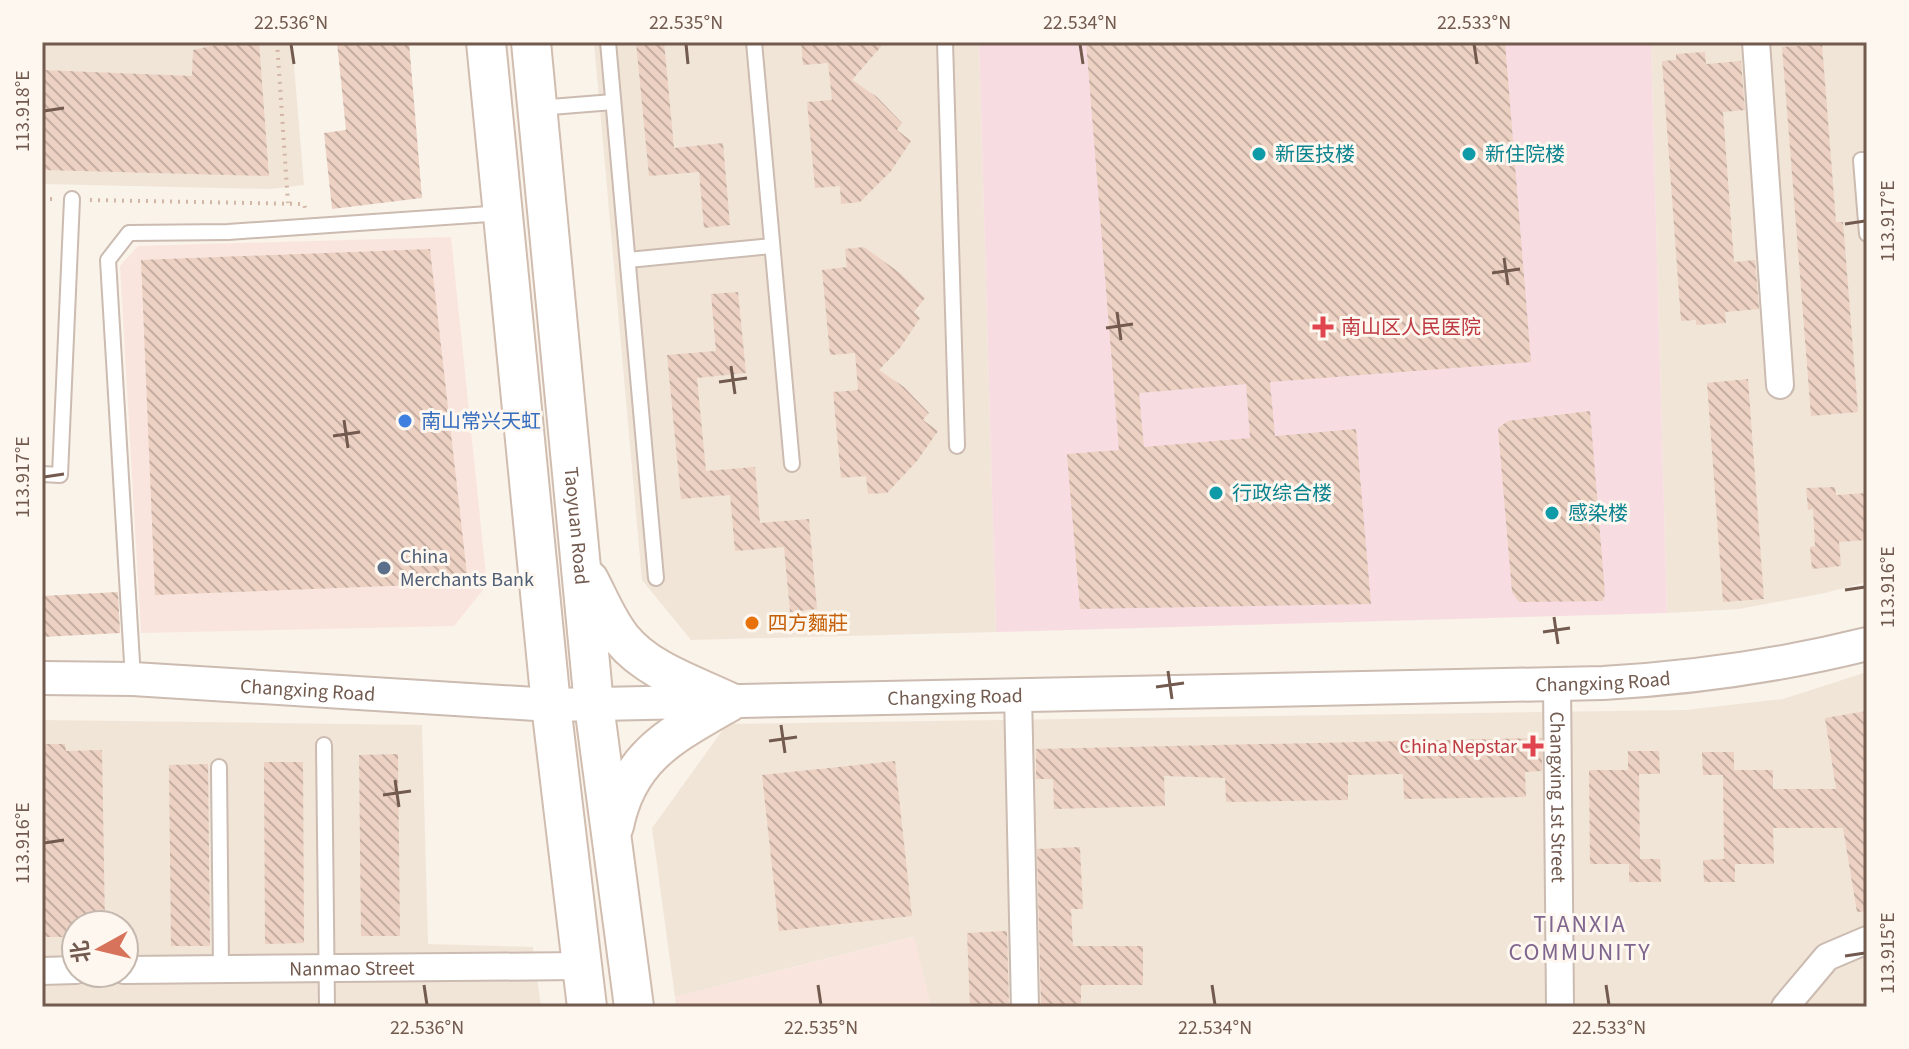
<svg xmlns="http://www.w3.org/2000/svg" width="1909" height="1049" font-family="'Source Sans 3','Noto Sans SC',sans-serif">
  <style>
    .residential { fill: #f1e5d8; fill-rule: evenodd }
    .commercial { fill: #f9e5de }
    .medical { fill: #f7dde1 }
    .building { fill: url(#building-back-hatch); fill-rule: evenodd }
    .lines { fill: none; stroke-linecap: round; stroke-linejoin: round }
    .service-casing { stroke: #cbbbb0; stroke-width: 18 }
    .minor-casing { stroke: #cbbbb0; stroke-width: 30 }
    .tertiary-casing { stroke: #cbbbb0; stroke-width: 36 }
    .secondary-casing { stroke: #d0bdb0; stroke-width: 42 }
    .path { stroke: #d2b6a6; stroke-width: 4; stroke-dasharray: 2 6; stroke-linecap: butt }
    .service { stroke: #fff; stroke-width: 14 }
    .minor { stroke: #fff; stroke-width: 26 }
    .tertiary { stroke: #fff; stroke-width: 32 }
    .secondary { stroke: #fff; stroke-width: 38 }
    .ticks { fill: none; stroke: #725a4f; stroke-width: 3 }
    .culture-dot { fill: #0f9aa8; stroke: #fdf7ef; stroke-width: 3 }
    .health-dot { fill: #e0444e; stroke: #fdf7ef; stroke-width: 3 }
    .shop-dot { fill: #3f7fe0; stroke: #fdf7ef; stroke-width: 3 }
    .service-dot { fill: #5c6f8a; stroke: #fdf7ef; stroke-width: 3 }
    .food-dot { fill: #e8710a; stroke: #fdf7ef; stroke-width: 3 }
    .labels { text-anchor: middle; stroke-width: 6; stroke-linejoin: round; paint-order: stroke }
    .culture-label { font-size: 20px; fill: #0d838f; stroke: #fdf7ef; text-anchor: start }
    .health-label { font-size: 20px; fill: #be3a42; stroke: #fdf7ef; text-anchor: start }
    .shop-label { font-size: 20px; fill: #366cbe; stroke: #fdf7ef; text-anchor: start }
    .street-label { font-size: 20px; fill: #725a4f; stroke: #fdf7ef }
    .service-label { font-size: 20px; fill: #4e5e75; stroke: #fdf7ef; text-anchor: start }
    .food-label { font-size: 20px; fill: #c56008; stroke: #fdf7ef; text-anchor: start }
    .quarter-label { font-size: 24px; letter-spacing: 2px; fill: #7f668e; stroke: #fdf7ef }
    .neatline { fill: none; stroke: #725a4f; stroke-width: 3 }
    .ticks-label { font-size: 20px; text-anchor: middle; fill: #725a4f }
  </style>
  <defs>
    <pattern id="building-back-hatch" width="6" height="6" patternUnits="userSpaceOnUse" patternTransform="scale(2)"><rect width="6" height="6" fill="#edd2c3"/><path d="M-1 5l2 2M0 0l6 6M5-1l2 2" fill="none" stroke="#c4ada1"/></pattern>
  </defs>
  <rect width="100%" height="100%" fill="#faf3e9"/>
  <g class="residential">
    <polygon points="42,42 292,42 304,185 270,189 42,184"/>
    <polygon points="594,42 979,42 996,632 691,640 642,580"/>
    <polygon points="1651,42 1867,42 1867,582 1825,593 1739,609 1667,613"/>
    <polygon points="1867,672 1867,1007 931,1007 913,937 675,997 652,828 727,724 1686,710 1783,699"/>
    <path d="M42,720L422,725L428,944L533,947L541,1007H42ZM76,925H124V973H76Z"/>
  </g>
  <g class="commercial">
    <polygon points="451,237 487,585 454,626 141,633 120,266 138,246"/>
    <polygon points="914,937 931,1007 676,1007 675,997"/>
  </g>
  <polygon class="medical" points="979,42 1651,42 1667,613 996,632"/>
  <g class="building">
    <polygon points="230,42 259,42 269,176 42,170 42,70 192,76 193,50"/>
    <polygon points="337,42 409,42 422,198 332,209 324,133 346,130"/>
    <polygon points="636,42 664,42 674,148 723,143 730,225 704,228 699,172 649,176"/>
    <polygon points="801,42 885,42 852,80 877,97 902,123 897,130 911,141 891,171 860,202 841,204 840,186 815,188 807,102 832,100 828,63 803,65"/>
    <path d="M1086,42H1505L1531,362L1270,382L1275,436L1356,429L1371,604L1080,609L1067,454L1119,450ZM1246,384L1250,438L1144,447L1139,393Z"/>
    <polygon points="1822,44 1836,222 1843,222 1858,412 1811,416 1782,47"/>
    <polygon points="1705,52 1706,64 1741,61 1745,110 1723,112 1734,262 1755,260 1759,309 1725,312 1726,323 1696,325 1696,320 1681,321 1662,61 1676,60 1676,54"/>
    <polygon points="864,247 900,273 925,298 914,312 920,318 900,348 879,370 904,387 929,413 923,420 938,431 917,461 887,493 868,494 866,476 841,478 833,392 858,390 855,353 830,355 822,270 847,267 845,249"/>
    <polygon points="430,249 468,583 155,595 141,260"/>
    <polygon points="738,292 746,373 697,378 706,471 755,467 760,523 809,519 817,609 790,612 784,547 735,551 730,495 681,499 667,355 716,351 711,294"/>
    <polygon points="1748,379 1764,599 1723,602 1707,383"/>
    <polygon points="1590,411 1605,594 1603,601 1519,602 1512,592 1498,428 1508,421"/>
    <polygon points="1835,487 1836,495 1867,493 1867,540 1839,542 1841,566 1812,569 1810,547 1815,546 1813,509 1808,510 1806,488"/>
    <polygon points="118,592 120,633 42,637 42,596"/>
    <polygon points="1867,711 1867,911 1857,912 1843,828 1773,828 1774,864 1735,864 1735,882 1704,882 1703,860 1724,859 1723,775 1703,775 1702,752 1734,752 1734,770 1773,770 1773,789 1836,789 1825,718"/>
    <polygon points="1542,738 1542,771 1525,772 1526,797 1404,799 1403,774 1348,775 1348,800 1226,802 1225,778 1164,776 1165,806 1054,809 1053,779 1036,779 1036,749"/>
    <polygon points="42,744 65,744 66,751 102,750 105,925 76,925 76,930 68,930 68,937 42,937"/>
    <polygon points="1628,751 1659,751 1660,774 1639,774 1640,859 1660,859 1661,882 1629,882 1629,864 1590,864 1589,770 1628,770"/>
    <polygon points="398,754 400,936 361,936 359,755"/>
    <polygon points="895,761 912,916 779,931 762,775"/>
    <polygon points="264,762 303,762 304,943 265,944"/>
    <polygon points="208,764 210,946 171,946 169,765"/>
    <polygon points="1080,847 1083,909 1071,909 1073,946 1143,946 1143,985 1081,985 1081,1007 1041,1007 1037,849"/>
    <polygon points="1007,931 1009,1007 970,1007 967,933"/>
  </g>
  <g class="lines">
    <g class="service-casing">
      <g id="service">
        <polyline points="608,42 656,578"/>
        <polyline points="754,42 792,464"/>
        <polyline points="945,42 957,446"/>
        <polyline points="538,108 613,102"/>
        <polyline points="1867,160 1861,160 1867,234"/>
        <polyline points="628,260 772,246"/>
        <polyline points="42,474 60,475 72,199"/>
        <polyline points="133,679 108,260 129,233 228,232 503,213"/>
        <polyline points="324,745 327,1007"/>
        <polyline points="219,767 221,969"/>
      </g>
    </g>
    <g class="minor-casing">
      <g id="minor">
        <polyline points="1756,42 1780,385"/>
        <path id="s1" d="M1557,683L1560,1007"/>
        <polyline points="1018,695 1025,1007"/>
        <path id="s2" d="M124,970L580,966"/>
        <polyline points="42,971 76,970"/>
        <polyline points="1785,1007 1827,957 1867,940"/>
      </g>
    </g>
    <g class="tertiary-casing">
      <g id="tertiary">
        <path id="s3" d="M42,678L133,679L551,705L1603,683C1693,678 1779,666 1867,644"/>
      </g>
    </g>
    <g class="secondary-casing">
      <g id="secondary">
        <polyline points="486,42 551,705 587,1007"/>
        <path id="s4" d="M531,42L594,705L634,1007"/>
        <path d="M589,580C599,599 608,622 622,639C648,671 694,685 729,702"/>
        <path d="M614,826C628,756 672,735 729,702"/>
      </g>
    </g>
    <g class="path">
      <polyline points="277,42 288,203"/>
      <polyline points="42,199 53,199"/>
      <polyline points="90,200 304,204 305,208"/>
    </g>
    <use href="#service" class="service"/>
    <use href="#minor" class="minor"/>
    <use href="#tertiary" class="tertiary"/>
    <use href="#secondary" class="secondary"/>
  </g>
  <path class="ticks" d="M291,44L294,64M686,44L688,64M1080,44L1083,64M1474,44L1477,64M44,111L64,108M1845,224L1865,221M1504,258L1508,285M1492,273L1520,269M1117,312L1121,340M1106,328L1133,324M731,366L735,394M719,382L747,378M344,420L348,448M333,436L360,432M44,477L64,474M1845,590L1865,587M1554,617L1558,644M1543,632L1570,628M1168,671L1172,699M1156,687L1184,683M781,725L785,753M769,741L797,737M395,780L399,807M383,795L411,791M44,843L64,840M1845,956L1865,953M424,985L427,1005M818,985L821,1005M1212,985L1215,1005M1606,985L1609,1005"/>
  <g class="culture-dot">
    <circle cx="1259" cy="154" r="8"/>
    <circle cx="1469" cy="154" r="8"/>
    <circle cx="1216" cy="493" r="8"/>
    <circle cx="1552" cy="513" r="8"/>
  </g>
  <g class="health-dot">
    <path d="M1319 315h8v8h8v8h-8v8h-8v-8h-8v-8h8z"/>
    <path d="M1529 734h8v8h8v8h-8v8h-8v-8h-8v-8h8z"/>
  </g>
  <circle class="shop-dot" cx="405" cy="421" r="8"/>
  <circle class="service-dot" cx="384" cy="568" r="8"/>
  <circle class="food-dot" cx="752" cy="623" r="8"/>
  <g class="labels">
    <g class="culture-label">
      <text x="1275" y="161">新医技楼</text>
      <text x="1485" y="161">新住院楼</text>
      <text x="1232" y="500">行政综合楼</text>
      <text x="1568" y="520">感染楼</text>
    </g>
    <g class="health-label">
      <text x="1341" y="334">南山区人民医院</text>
      <text x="1517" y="753" text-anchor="end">China Nepstar</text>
    </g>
    <g class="shop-label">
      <text x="421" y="428">南山常兴天虹</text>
    </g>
    <g class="street-label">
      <text dy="7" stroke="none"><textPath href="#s4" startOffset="486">Taoyuan Road</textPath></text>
      <text dy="7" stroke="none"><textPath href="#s3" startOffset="1562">Changxing Road</textPath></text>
      <text dy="7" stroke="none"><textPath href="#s3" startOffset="266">Changxing Road</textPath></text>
      <text dy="7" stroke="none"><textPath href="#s3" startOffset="914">Changxing Road</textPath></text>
      <text dy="7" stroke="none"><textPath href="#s1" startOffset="114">Changxing 1st Street</textPath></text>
      <text dy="7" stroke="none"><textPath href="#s2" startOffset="228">Nanmao Street</textPath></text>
    </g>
    <g class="service-label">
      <text x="400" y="563">China<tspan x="400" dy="23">Merchants Bank</tspan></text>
    </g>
    <g class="food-label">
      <text x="768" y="630">四方麵莊</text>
    </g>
    <g class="quarter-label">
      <text x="1580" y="932">TIANXIA<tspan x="1580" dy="28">COMMUNITY</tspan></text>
    </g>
  </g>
  <rect width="1909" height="1049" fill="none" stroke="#fdf7ef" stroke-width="88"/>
  <g transform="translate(100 949) rotate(262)"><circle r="38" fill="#fdf7ef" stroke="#c5b8af" stroke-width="2"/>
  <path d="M0-6L14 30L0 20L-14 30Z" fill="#d7735b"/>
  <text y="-12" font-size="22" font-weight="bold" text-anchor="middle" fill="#725a4f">北</text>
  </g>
  <rect x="44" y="44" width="1821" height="961" class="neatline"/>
  <g class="ticks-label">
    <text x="291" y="29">22.536°N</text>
    <text x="686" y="29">22.535°N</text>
    <text x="1080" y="29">22.534°N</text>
    <text x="1474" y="29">22.533°N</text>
    <text transform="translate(22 111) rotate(-90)" y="7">113.918°E</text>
    <text transform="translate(1887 221) rotate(-90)" y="7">113.917°E</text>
    <text transform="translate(22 477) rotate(-90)" y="7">113.917°E</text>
    <text transform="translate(1887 587) rotate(-90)" y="7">113.916°E</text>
    <text transform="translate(22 843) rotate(-90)" y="7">113.916°E</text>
    <text transform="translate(1887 953) rotate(-90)" y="7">113.915°E</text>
    <text x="427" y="1034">22.536°N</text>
    <text x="821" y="1034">22.535°N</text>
    <text x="1215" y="1034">22.534°N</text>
    <text x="1609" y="1034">22.533°N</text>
  </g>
</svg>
